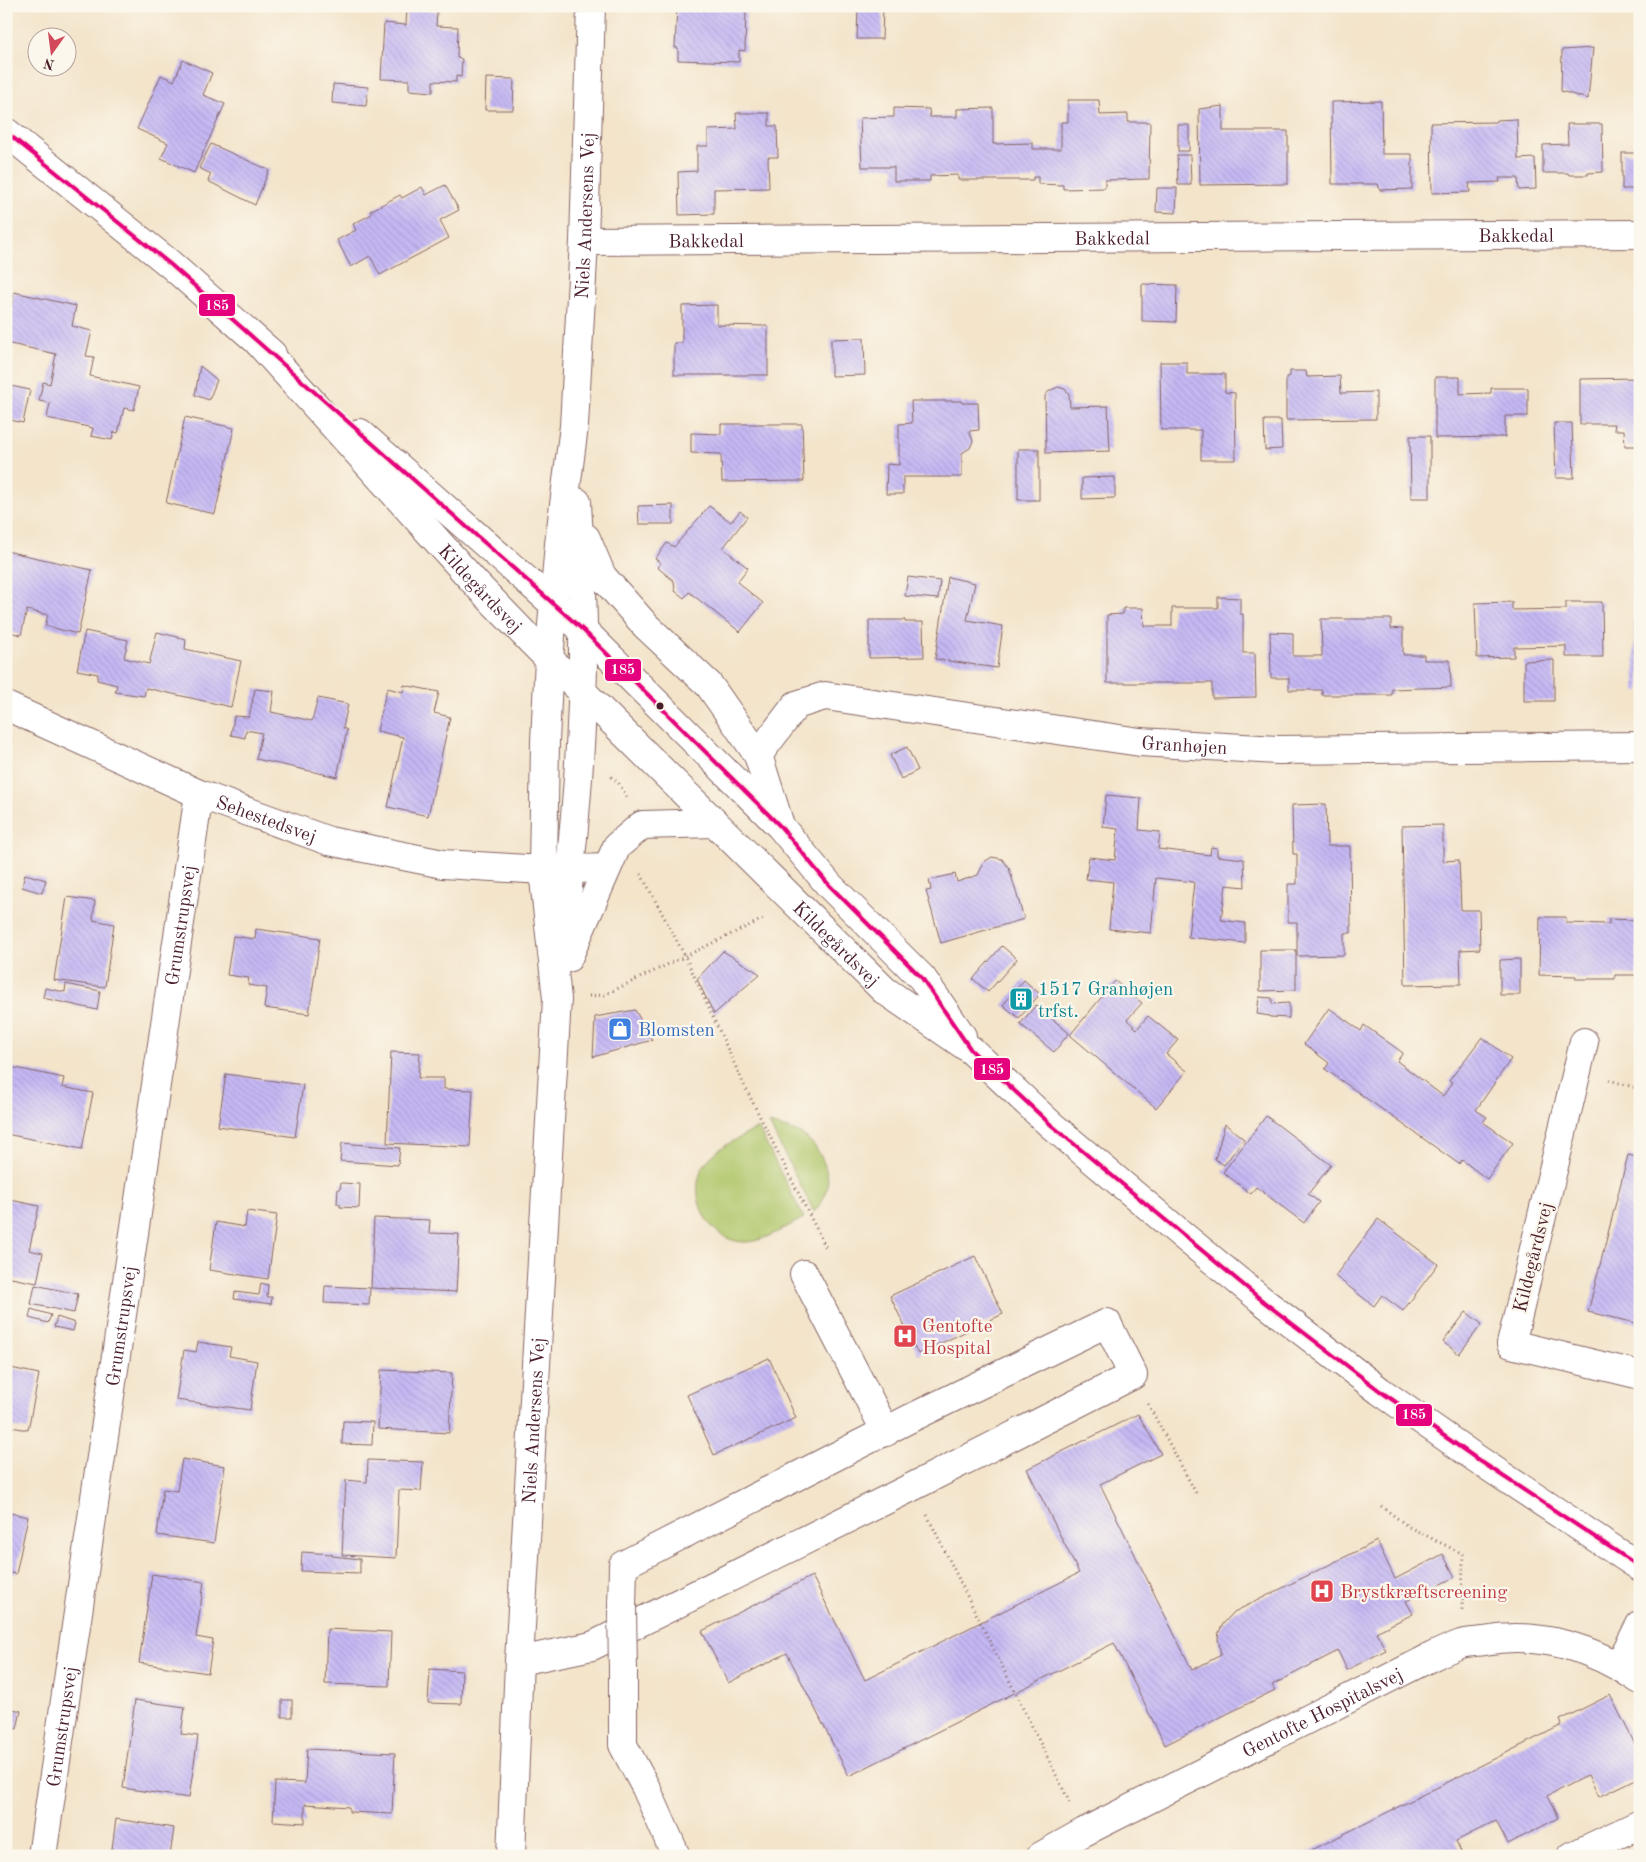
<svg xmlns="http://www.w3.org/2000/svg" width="1646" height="1862" font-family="'Old Standard TT',serif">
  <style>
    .green { fill: #b1c76c; stroke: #7e734c }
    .building { fill: url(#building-back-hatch) }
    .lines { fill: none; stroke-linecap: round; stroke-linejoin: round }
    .minor-casing { stroke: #856463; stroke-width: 30 }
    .path { stroke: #856463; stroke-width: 3; stroke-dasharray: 1 4; stroke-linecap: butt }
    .minor { stroke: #fff; stroke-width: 28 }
    .minor-bridge-casing { stroke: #856463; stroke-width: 30; stroke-linecap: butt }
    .minor-bridge { stroke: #fff; stroke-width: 28 }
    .bus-1-casing { stroke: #fbf7ec; stroke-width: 8 }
    .bus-1 { stroke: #e5007d; stroke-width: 4 }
    .bus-dot { fill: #4a1f2b; stroke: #fbf7ec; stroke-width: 2 }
    .labels { text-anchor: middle; stroke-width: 4.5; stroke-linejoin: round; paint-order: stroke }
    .street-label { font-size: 19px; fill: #4a1f2b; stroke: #fbf7ec }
    .culture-label { font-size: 19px; fill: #0d838f; stroke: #fbf7ec; text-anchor: start }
    .shop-label { font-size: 19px; fill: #366cbe; stroke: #fbf7ec; text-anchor: start }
    .health-label { font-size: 19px; fill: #be3a42; stroke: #fbf7ec; text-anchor: start }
    .line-badge { stroke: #fbf7ec; stroke-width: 2 }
    .badge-label { font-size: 14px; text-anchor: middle; font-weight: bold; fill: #fff }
  </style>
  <defs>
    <pattern id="building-back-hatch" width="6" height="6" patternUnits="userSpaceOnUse" patternTransform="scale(1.25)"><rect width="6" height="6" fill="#c5b8f4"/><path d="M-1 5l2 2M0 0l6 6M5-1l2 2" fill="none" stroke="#ab9ed1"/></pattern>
  </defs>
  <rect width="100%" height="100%" fill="#fbf7ec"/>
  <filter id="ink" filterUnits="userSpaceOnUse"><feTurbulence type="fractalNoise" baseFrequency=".02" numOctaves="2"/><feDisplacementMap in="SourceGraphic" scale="10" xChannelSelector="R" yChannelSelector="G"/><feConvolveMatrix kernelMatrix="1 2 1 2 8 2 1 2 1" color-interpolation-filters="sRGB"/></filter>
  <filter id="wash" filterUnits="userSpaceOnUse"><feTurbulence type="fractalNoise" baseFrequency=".0096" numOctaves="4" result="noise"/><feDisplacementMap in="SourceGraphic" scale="20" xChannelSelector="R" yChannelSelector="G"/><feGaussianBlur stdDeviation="1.12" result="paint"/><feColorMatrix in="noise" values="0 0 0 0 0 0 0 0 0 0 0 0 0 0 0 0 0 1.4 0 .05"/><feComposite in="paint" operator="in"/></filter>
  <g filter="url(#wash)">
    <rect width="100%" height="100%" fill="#f3e4ca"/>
    <g class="green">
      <path d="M769,1124C779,1127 793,1129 802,1135C817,1143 829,1168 828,1185C827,1195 820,1204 814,1212Z"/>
      <path d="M758,1128L804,1218C787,1226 766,1241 747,1242C708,1244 683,1192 707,1161C719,1146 742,1137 758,1128Z"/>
    </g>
    <g id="blocks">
      <g class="building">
        <polygon points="677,6 746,6 745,51 739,50 739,62 678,60 678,48 675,48"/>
        <polygon points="858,6 883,6 882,39 857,39"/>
        <polygon points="407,8 437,11 436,26 458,27 457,58 462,59 461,77 456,76 456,82 433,81 433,92 409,90 409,80 381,79 384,23 406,25"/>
        <polygon points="1593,48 1588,99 1561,91 1562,50"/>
        <polygon points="183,60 212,73 203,95 225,104 194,173 161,158 168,143 137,129 161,75 174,81"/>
        <polygon points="486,78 514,79 513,110 485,110"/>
        <polygon points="333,84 368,87 366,106 332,103"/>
        <polygon points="1068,100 1099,100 1100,115 1128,114 1128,122 1150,122 1149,179 1105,180 1105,188 1063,189 1063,185 1038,184 1038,177 1033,177 1033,180 958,180 958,175 930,176 930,181 894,181 894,167 862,167 860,118 894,117 894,108 929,109 930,117 957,117 957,109 993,108 993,144 1033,143 1033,149 1061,149 1061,122 1068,122"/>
        <polygon points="1381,101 1382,154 1412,154 1412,189 1380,190 1378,184 1332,184 1331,102"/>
        <polygon points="1223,106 1223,131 1288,131 1288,184 1200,185 1199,109"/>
        <polygon points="736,113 769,113 769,126 777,126 778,157 768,157 769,188 714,189 714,214 679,215 678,172 697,171 697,146 708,146 708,130 737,129"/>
        <polygon points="1517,119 1518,159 1535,158 1536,189 1519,190 1518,178 1499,178 1500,182 1469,183 1470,192 1432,193 1431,123 1496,122 1496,120"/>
        <polygon points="1567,124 1602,124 1603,172 1588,173 1588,175 1569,175 1568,173 1543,173 1543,145 1568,144"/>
        <rect x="1178" y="125" width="11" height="26"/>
        <polygon points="211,144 269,170 255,205 208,181 211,174 199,168"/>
        <rect x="1622" y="153" width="18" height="36"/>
        <polygon points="1177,155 1190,155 1191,185 1178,185"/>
        <polygon points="445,185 459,210 440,220 449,238 380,275 370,256 351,267 337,240 356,230 353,224 372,214 370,211 400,195 402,198 422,187 426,195"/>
        <polygon points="1157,188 1177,188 1176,213 1156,212"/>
        <polygon points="1142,284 1177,285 1176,322 1142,321"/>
        <polygon points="14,292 76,306 72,326 92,331 86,356 94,357 90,376 139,387 134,410 124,408 118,433 114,432 112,440 91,436 93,428 47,418 50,403 39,401 43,382 50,384 56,354 6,343 6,332"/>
        <polygon points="717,305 717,325 768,326 768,375 674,375 674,343 682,343 682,306"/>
        <polygon points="864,338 865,375 831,376 831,339"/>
        <polygon points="1160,362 1187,362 1187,374 1225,374 1225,392 1235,393 1236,460 1201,460 1201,430 1161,430"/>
        <polygon points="200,366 217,380 209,400 195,395"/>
        <polygon points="1290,371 1306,371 1307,377 1340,376 1341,393 1376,392 1376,419 1286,420 1286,377 1290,376"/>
        <polygon points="1435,377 1460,377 1460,394 1491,393 1491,388 1528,388 1528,416 1505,416 1505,437 1435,438"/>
        <polygon points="1640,378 1640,446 1625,446 1624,430 1614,430 1615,424 1580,424 1580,379"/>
        <polygon points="6,385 30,390 23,423 6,419"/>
        <polygon points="1058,387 1065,389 1069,394 1070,407 1108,406 1110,451 1046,453 1045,396 1049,391"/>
        <polygon points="911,401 961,401 962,403 978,403 979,430 969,431 973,441 970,448 962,453 962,477 903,477 903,494 886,494 887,464 899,465 899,424 912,423"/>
        <polygon points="185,417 234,428 215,514 166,503"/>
        <polygon points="1264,420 1281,420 1282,449 1265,450"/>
        <polygon points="1554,423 1572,423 1574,478 1556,478"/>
        <polygon points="721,424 802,424 804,481 722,482 721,454 691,453 691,433 721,434"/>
        <polygon points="1410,436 1430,436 1430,498 1411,498"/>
        <rect x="1018" y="449" width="21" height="51"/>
        <polygon points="1115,477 1115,498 1082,499 1082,478"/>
        <polygon points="673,505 673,524 639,524 638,506"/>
        <polygon points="709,506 731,522 740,511 747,517 723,548 748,568 737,582 763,603 740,632 689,592 684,598 675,591 674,581 657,567 661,563 655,559 667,543 674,547"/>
        <polygon points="6,551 92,570 78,634 45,626 48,615 27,610 21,635 6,631"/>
        <polygon points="908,577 940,581 938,599 905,596"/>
        <polygon points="948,577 975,583 967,620 1003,626 997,668 935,659"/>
        <polygon points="1218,597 1240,598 1240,614 1243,614 1243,653 1255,653 1256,697 1212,698 1212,683 1107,683 1107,615 1123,614 1123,608 1143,608 1144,626 1172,626 1172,608 1218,608"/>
        <polygon points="1512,602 1512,610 1566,609 1566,602 1602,602 1603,657 1566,657 1566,646 1514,647 1514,657 1477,658 1475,603"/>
        <polygon points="1321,619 1391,619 1391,629 1403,628 1403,655 1424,655 1424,660 1450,660 1451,687 1392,689 1392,695 1322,695 1322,690 1289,690 1289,678 1271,678 1270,632 1293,633 1293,656 1322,656"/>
        <polygon points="869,620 905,620 905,622 923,622 924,657 869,658"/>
        <polygon points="1634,622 1640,622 1640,691 1635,691"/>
        <polygon points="85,631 128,640 124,658 149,664 157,632 186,639 185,649 241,661 231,707 146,688 144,696 115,692 117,685 97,680 98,674 77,670"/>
        <polygon points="1554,660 1554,701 1524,701 1524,661"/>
        <polygon points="404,685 439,692 434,713 450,717 428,816 388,807 403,737 377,731 387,688 403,692"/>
        <polygon points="255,689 274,691 271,712 312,721 318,698 348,704 343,728 347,730 337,777 256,759 262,733 246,730 245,738 231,735 234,716 249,717"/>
        <polygon points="907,747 918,770 901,779 890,755"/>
        <polygon points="1106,795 1141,798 1139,830 1160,832 1158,849 1210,855 1211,847 1217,848 1217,856 1244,859 1245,887 1226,885 1221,920 1245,923 1245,943 1188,937 1194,882 1156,878 1151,933 1109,929 1113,882 1086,879 1089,857 1115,860 1118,829 1103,827"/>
        <polygon points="1326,804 1327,846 1350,846 1351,933 1344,933 1344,955 1297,956 1297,922 1288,922 1288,884 1297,884 1297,854 1293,854 1292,805"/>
        <polygon points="1443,825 1443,861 1459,860 1461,910 1479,910 1480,949 1460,950 1461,984 1405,985 1402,826"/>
        <polygon points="992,857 1002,859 1009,868 1024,919 941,943 926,891 931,890 929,880 955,874 957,882 978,875 984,862"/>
        <polygon points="25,874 46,880 42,893 22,887"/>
        <polygon points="67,897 95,901 93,920 114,924 105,987 54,980"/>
        <polygon points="1540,917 1566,917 1566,923 1609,924 1609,919 1637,920 1637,975 1615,975 1615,979 1576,979 1576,976 1539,975"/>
        <polygon points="256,929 320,938 309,1014 264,1008 267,988 248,985 249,978 227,975 233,936 255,939"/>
        <polygon points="1002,946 1017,959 988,992 973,979"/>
        <polygon points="1260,950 1296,950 1296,990 1260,991"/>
        <polygon points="723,951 760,974 714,1014 697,979"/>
        <polygon points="1520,959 1520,995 1500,995 1500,960"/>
        <polygon points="1024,980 1040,994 1019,1018 1003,1005"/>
        <polygon points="1115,981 1142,1003 1127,1020 1137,1029 1148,1016 1178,1040 1166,1054 1187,1071 1156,1108 1070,1035"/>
        <polygon points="66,984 100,991 97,1010 43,998 45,988 65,992"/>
        <polygon points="1259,997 1272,998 1272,1004 1289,1003 1289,1018 1270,1017 1270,1016 1257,1014"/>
        <polygon points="1036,1005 1069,1033 1054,1052 1020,1024"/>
        <polygon points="1329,1008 1361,1031 1364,1025 1403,1053 1397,1061 1443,1096 1452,1083 1449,1081 1482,1037 1511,1059 1476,1110 1487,1117 1483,1122 1513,1143 1487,1179 1462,1160 1459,1164 1325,1069 1329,1063 1304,1044"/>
        <polygon points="635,1010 652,1040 593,1057 595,1017"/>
        <polygon points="391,1052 420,1053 418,1078 444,1078 444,1089 473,1090 470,1147 387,1143"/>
        <polygon points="11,1067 64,1078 62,1087 93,1093 82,1149 6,1134 6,1089"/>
        <polygon points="226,1074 303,1085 295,1137 218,1126"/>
        <polygon points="1266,1116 1331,1165 1308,1194 1319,1202 1304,1223 1256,1187 1251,1194 1223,1172"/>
        <polygon points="1225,1124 1244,1139 1224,1165 1215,1159"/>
        <polygon points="342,1143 400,1148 398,1165 340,1161"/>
        <polygon points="1628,1155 1640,1158 1640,1324 1588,1312"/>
        <polygon points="341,1183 360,1184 359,1208 340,1207 340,1204 337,1204 338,1189 340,1189"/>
        <polygon points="6,1199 39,1206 29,1250 43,1253 37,1283 6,1277"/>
        <polygon points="247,1211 277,1215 268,1279 209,1270 216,1222 245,1227"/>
        <polygon points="374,1218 430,1220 429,1233 459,1234 456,1292 371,1288"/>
        <polygon points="1378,1219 1438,1264 1403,1311 1382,1295 1374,1306 1335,1276"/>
        <polygon points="975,1256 1003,1314 918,1354 890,1296"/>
        <polygon points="261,1283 268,1285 267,1297 272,1297 271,1304 234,1299 235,1292 259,1295"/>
        <polygon points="35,1285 78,1294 74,1313 31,1304"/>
        <polygon points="325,1286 370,1288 369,1305 324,1303"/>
        <polygon points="31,1309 51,1315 48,1323 29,1318"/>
        <polygon points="1466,1312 1482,1324 1459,1354 1443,1342"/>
        <polygon points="57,1317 75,1323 73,1331 54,1327"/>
        <polygon points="198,1342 231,1347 229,1356 257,1361 250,1410 176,1400 184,1350 196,1352"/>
        <polygon points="769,1358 796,1418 714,1455 687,1395"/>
        <polygon points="6,1367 39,1374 28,1430 6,1426"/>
        <polygon points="381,1370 452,1373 449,1433 378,1429"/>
        <polygon points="1138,1414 1161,1454 1100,1484 1192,1670 1221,1655 1218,1639 1219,1632 1223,1624 1234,1612 1377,1541 1395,1579 1443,1554 1455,1577 1406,1601 1413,1614 1376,1632 1386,1650 1347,1670 1338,1651 1272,1685 1275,1690 1165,1745 1114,1643 849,1776 787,1653 728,1683 702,1631 812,1576 865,1680 1079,1573 1027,1469"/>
        <polygon points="343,1421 373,1422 372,1445 342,1444"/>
        <polygon points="182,1459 225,1466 214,1543 157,1535 163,1489 177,1491"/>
        <polygon points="368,1460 423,1462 421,1491 399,1490 396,1558 342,1555 346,1480 367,1482"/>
        <polygon points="6,1512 28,1517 16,1574 6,1572"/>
        <polygon points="302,1552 332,1554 332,1556 360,1559 360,1573 301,1571"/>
        <polygon points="152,1574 204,1582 196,1637 213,1640 208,1673 139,1663"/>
        <polygon points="327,1629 391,1632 389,1686 325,1684"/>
        <polygon points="430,1669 462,1671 461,1704 428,1703"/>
        <polygon points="1610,1695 1640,1754 1640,1777 1599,1797 1588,1775 1547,1796 1558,1818 1508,1844 1496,1821 1456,1841 1463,1856 1300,1856 1562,1725 1560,1720"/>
        <polygon points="135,1700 185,1707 181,1734 198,1736 189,1798 123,1788"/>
        <rect x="282" y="1700" width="10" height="17"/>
        <polygon points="6,1707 21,1711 17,1729 6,1726"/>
        <polygon points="307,1749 395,1753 392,1814 349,1812 349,1807 305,1804 305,1823 273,1821 275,1782 305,1783"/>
        <polygon points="116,1819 174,1828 170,1856 111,1856"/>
      </g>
    </g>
  </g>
  <g filter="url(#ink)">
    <use href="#blocks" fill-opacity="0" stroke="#856463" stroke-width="1"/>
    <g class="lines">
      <g class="minor-casing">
        <g id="minor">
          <polyline points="6,132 170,264 272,354"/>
          <path id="s1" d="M584,241L1640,234"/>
          <path id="s2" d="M258,342L477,585L531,641L884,990L971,1050L1050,1124L1187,1239L1264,1302L1380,1391L1477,1459L1640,1567"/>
          <polyline points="360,433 583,630 780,826 829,885 922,978 962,1036"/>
          <polyline points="586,538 602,576 646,626 709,685 758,755 779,822"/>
          <path id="s3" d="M6,706L199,794L329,841L443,864L543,870L607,868"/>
          <path id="s4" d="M758,755L796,705L825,696L1140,742L1278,750L1640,746"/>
          <path d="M562,941C574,838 584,735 583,631C583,588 579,545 577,502"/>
          <polyline points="568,958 617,846 642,825 715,823"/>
          <polyline points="1584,1042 1511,1344 1640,1375"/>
          <polyline points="804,1274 886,1432"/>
          <polyline points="519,1661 592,1646 914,1486 1133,1375 1107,1323 909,1419 623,1565 622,1607"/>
          <polyline points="1619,1665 1640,1625"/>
          <polyline points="623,1671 623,1745 646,1788 676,1856"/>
          <path id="s5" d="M42,1856L199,794"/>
          <path id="s6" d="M511,1856L519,1661L557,999L543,870L545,741L549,659L559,544L574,426L584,241L591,6"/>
          <path id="s7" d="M1041,1856L1084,1832L1429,1658C1439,1653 1450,1648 1461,1644C1468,1642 1476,1642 1484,1641C1539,1631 1594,1648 1640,1680"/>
          <polyline points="1572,1856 1640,1824"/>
        </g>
      </g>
      <g class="path">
        <polyline points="611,777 618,782 627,797"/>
        <polyline points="641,874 685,956 745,1087 827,1250"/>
        <polyline points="589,996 604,995 765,918"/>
        <polyline points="1609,1080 1640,1089"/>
        <polyline points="1148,1404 1196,1493"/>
        <polyline points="1381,1506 1409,1527 1463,1554 1462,1611"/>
        <polyline points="927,1515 1070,1803"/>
      </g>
      <use href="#minor" class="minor"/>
      <g class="minor-bridge-casing">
        <polyline id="minor-bridge" points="622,1607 623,1671"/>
      </g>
      <use href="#minor-bridge" class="minor-bridge"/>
      <g class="bus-1-casing">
        <polyline id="bus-1" points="6,132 170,264 583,630 780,826 829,885 922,978 971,1050 1050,1124 1264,1302 1380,1391 1477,1459 1640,1567"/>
      </g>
      <use href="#bus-1" class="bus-1"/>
    </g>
  </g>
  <defs>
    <g id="building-square" transform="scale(1.25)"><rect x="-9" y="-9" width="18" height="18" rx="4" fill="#0f9aa8" stroke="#fbf7ec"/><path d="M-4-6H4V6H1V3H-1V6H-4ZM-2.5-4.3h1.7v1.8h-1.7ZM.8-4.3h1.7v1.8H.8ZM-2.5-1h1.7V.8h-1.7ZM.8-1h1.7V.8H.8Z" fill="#fff"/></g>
    <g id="shop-square" transform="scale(1.25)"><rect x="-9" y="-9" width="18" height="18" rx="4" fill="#3f7fe0" stroke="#fbf7ec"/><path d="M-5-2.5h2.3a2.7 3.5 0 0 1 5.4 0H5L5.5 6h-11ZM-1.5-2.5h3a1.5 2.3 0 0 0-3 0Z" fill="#fff"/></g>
    <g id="hospital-square" transform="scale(1.25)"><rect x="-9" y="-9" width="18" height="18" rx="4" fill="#e0444e" stroke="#fbf7ec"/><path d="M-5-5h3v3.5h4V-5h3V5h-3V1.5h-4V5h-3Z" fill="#fff"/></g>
  </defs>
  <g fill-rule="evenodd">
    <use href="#building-square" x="1021" y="999"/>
    <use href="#shop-square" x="620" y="1029"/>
    <use href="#hospital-square" x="905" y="1336"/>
    <use href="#hospital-square" x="1322" y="1591"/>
  </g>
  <circle class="bus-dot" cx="660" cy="706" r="4.5"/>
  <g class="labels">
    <g class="street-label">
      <text dy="7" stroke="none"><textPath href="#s6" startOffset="1644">Niels Andersens Vej</textPath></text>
      <text dy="7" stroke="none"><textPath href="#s1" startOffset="932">Bakkedal</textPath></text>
      <text dy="7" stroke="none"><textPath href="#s1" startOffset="528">Bakkedal</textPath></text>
      <text dy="7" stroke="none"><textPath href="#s1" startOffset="122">Bakkedal</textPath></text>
      <text dy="7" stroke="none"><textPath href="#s2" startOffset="332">Kildegårdsvej</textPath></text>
      <text dy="7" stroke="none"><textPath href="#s4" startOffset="456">Granhøjen</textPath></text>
      <text dy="7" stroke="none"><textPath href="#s3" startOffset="284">Sehestedsvej</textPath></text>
      <text dy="7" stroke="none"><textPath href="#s5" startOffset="941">Grumstrupsvej</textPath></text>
      <text dy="7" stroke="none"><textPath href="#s2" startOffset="835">Kildegårdsvej</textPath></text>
      <text transform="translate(1532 1257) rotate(-76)" y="7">Kildegårdsvej</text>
      <text dy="7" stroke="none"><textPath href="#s5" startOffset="536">Grumstrupsvej</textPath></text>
      <text dy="7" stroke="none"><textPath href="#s6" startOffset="436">Niels Andersens Vej</textPath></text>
      <text dy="7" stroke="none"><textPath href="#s7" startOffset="316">Gentofte Hospitalsvej</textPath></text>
      <text dy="7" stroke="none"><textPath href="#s5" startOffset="131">Grumstrupsvej</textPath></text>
    </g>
    <g class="culture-label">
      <text x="1038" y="995">1517 Granhøjen<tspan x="1038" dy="22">trfst.</tspan></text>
    </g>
    <g class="shop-label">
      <text x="638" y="1036">Blomsten</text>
    </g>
    <g class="health-label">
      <text x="922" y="1332">Gentofte<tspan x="922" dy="22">Hospital</tspan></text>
      <text x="1340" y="1598">Brystkræftscreening</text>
    </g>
  </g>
  <g class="line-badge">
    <rect x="198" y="293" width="38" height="24" rx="5" fill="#e5007d"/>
    <rect x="604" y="658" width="38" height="24" rx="5" fill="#e5007d"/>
    <rect x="973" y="1057" width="38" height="24" rx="5" fill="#e5007d"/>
    <rect x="1395" y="1403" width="38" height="24" rx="5" fill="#e5007d"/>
  </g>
  <g class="badge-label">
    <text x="217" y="310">185</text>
    <text x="623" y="674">185</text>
    <text x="992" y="1074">185</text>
    <text x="1414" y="1419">185</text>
  </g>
  <rect width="1646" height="1862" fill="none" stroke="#fbf7ec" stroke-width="25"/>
  <g transform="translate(52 52) rotate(194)"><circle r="24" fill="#fbf7ec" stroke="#b4a19f"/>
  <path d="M0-4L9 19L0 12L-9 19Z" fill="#d1495b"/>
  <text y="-8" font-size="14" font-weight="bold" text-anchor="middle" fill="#4a1f2b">N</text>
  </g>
</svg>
